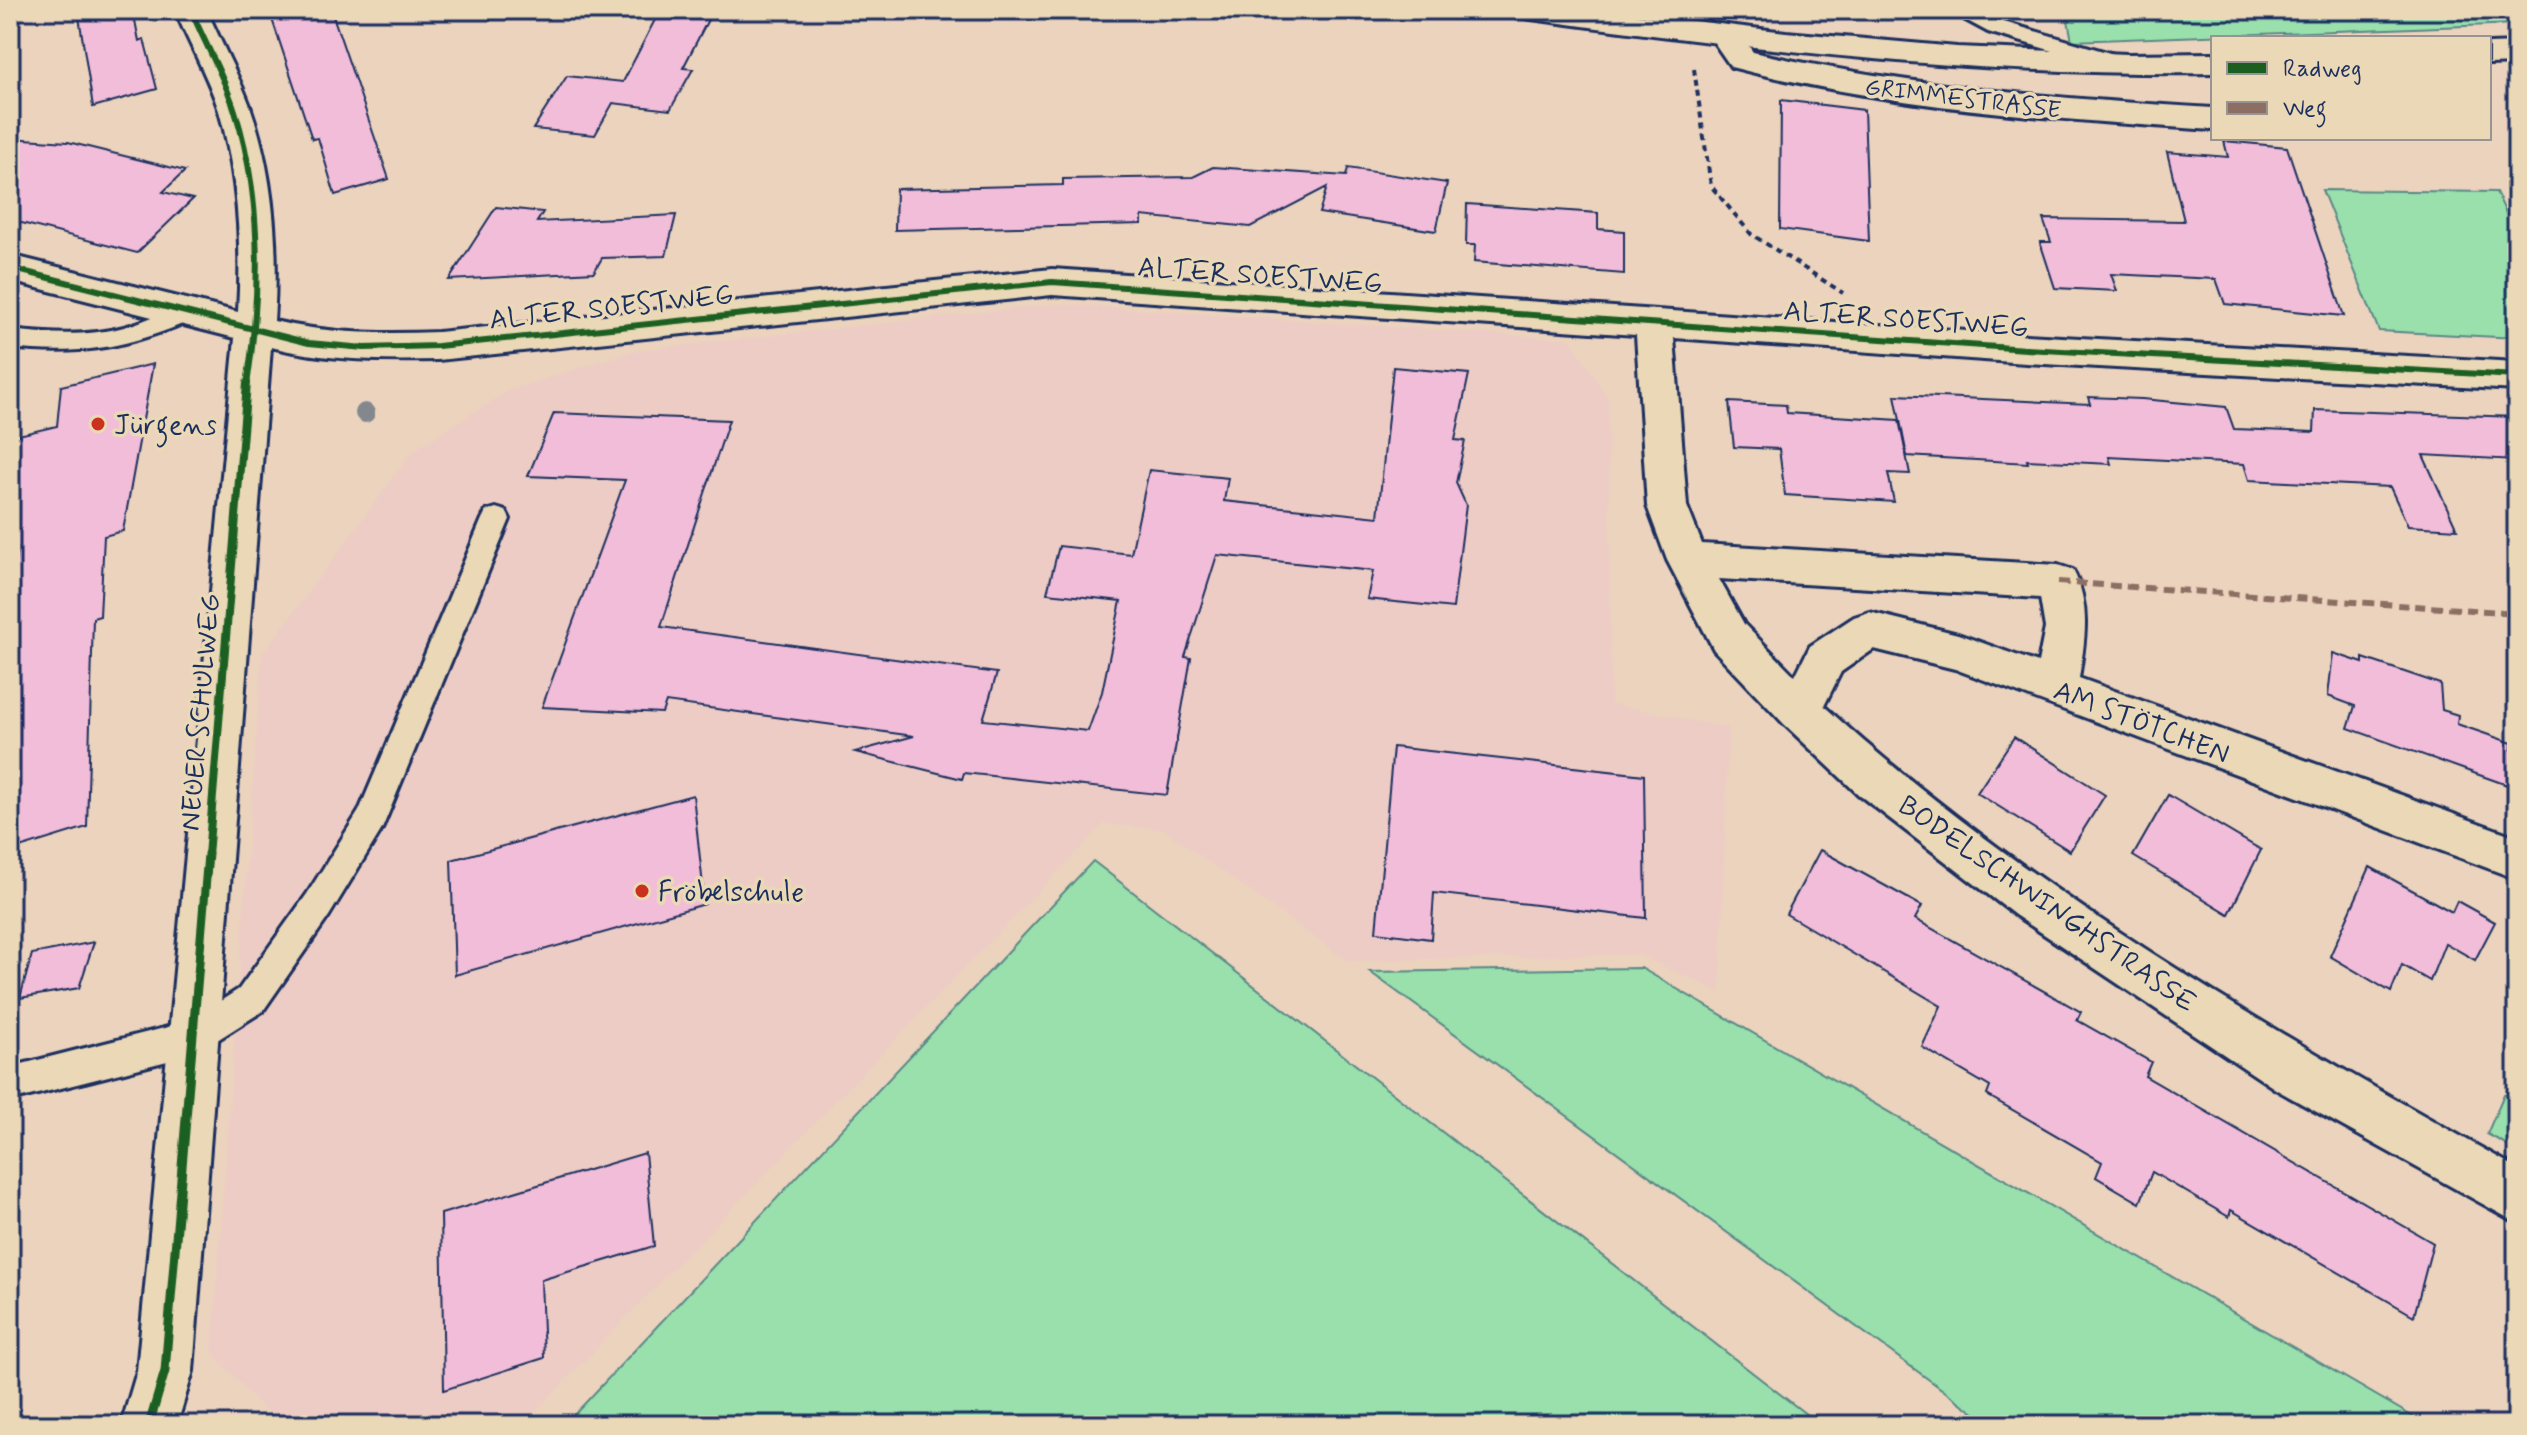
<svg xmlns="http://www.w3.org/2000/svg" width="2527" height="1435" font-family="Mynerve,sans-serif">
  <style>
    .built { fill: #edccc5 }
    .green { fill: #99e0ad; stroke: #5a8886; stroke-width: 2 }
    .building { fill: #f1bdd9; stroke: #1b2f5e; stroke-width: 2 }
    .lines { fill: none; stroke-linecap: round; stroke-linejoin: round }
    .lane-casing { stroke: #1b2f5e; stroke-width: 6 }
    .street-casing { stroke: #1b2f5e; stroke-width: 6 }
    .primary-casing { stroke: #1b2f5e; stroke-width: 6 }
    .path { stroke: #1b2f5e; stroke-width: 4; stroke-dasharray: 6 5; stroke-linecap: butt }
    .lane { fill: #ead8b6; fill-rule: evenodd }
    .street { fill: #ead8b6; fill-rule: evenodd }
    .primary { fill: #ead8b6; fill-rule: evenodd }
    .quiet { stroke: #8d6e63; stroke-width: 6; stroke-dasharray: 11 6; stroke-linecap: butt }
    .cycleway-far2-casing { stroke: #ead8b6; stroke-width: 10 }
    .cycleway-far1-casing { stroke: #ead8b6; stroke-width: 13 }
    .cycleway-casing { stroke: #ead8b6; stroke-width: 14 }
    .cycleway-far2 { stroke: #1b5e20; stroke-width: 6 }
    .cycleway-far1 { stroke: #1b5e20; stroke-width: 8 }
    .cycleway { stroke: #1b5e20; stroke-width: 9 }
    .tree { fill: #83888f }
    .poi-dot { fill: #c8321e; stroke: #ead8b6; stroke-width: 3 }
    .labels { text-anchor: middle; stroke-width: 7; stroke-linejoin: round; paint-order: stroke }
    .far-street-label { font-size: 24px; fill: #1b2f5e; stroke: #ead8b6 }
    .street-label { font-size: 28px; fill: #1b2f5e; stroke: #ead8b6 }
    .poi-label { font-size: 28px; fill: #1b2f5e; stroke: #ead8b6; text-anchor: start }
  </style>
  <rect width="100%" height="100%" fill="#ebd3bd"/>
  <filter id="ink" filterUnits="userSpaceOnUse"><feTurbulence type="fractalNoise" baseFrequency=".0125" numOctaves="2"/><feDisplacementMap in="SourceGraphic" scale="16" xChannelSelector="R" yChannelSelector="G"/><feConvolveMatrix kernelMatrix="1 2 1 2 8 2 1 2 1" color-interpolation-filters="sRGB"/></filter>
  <g filter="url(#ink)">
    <polygon class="built" points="1056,304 1570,339 1608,398 1611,704 1728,728 1720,992 1638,954 1348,961 1163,829 1104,824 522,1425 279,1425 212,1353 262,655 413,451 508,391 633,351"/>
    <g class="green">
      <polygon points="2066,10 2517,10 2517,24 2072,41"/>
      <polygon points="2322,190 2496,192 2517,236 2517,338 2379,331"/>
      <polygon points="1093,861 1820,1425 579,1425 572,1417"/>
      <polygon points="1641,968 2427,1425 1991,1425 1370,972"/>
      <polygon points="2504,1094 2517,1099 2517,1150 2487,1134"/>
    </g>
    <g class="building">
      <polygon points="78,10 133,10 139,41 144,39 157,89 93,107"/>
      <polygon points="269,10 331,10 389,179 335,195 318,138 312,139"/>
      <polygon points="660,10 713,10 683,68 693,69 670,110 613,103 595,135 533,129 567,76 623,82"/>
      <polygon points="1781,100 1864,110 1869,241 1780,229"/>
      <polygon points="10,138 68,142 185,171 163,192 193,199 137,253 10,220"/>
      <polygon points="2224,141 2287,147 2344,316 2225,304 2216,279 2111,274 2117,291 2055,288 2040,242 2051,242 2043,219 2184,221 2167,152 2228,157"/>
      <polygon points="1213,167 1346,176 1348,168 1447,183 1436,231 1319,213 1327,187 1250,227 1142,216 1142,224 895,230 896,189 1063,185 1063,179 1193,177"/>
      <polygon points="1467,204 1598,213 1598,229 1624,231 1624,274 1474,262 1475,245 1466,245"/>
      <polygon points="496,207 543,212 537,222 676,215 666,256 602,258 594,272 449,280"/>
      <polygon points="153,364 123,531 104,536 100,616 93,618 87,827 10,851 10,627 17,548 10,550 10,437 57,426 61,386"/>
      <polygon points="1393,367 1469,374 1455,440 1465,441 1456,483 1466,505 1453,608 1367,599 1373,571 1217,555 1185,657 1191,658 1167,795 964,773 962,779 855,752 914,736 666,702 662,713 542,707 625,480 528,476 554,413 729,420 661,627 997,673 983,720 1088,731 1102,692 1121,601 1047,593 1059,546 1131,554 1149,470 1228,478 1224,501 1378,517"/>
      <polygon points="1895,395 2090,404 2088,397 2142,399 2226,407 2234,429 2314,432 2315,410 2517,417 2517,460 2423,455 2457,529 2408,526 2390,487 2249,480 2244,464 2109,457 2111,464 2027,460 2028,463 1907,456"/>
      <polygon points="1729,402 1786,405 1787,413 1899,420 1910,474 1888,473 1894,502 1785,495 1779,449 1734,447"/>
      <polygon points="2333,653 2363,663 2363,658 2440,684 2442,710 2458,715 2457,724 2512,743 2510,786 2348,728 2355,706 2328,696"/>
      <polygon points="2014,737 2105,795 2070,851 1977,793"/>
      <polygon points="1393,747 1644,775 1646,918 1434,893 1431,939 1376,932"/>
      <polygon points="693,795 705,904 455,975 451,860"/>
      <polygon points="2168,795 2261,850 2229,914 2133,856"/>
      <polygon points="1820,850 1922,906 1915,919 2081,1012 2077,1020 2151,1062 2145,1076 2433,1243 2414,1316 2231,1210 2229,1217 2152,1172 2140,1203 2096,1177 2102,1162 1987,1095 1990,1087 1922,1047 1941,1006 1786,914"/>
      <polygon points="2370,867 2452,912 2457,901 2495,922 2475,960 2445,943 2430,981 2402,965 2391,992 2330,956"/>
      <polygon points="94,942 79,988 20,998 32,954"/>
      <polygon points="645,1153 654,1246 541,1280 544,1358 444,1390 441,1214"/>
    </g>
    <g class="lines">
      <g class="lane-casing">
        <g id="lane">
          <polygon points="1947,10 1976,10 2004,22 2127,58 2130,63 2127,68 2111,68 1988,32"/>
          <path d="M190,302L199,305L202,311L199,317C131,347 84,356 10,348V330C48,334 87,337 124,327C147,321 168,309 190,302Z"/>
          <polygon points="496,508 506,511 510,519 382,829 329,916 263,1011 195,1054 10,1101 10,1067 188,1022 239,989 307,894 359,811 482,519 486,511"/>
        </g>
      </g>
      <g class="street-casing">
        <g id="street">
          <path d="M175,10H207C220,42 238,73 250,106C274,174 279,250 274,321C329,334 382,334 438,332L1052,269L2026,335L2517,362V390L2026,363L1674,338L1687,506L1702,544L2058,565L2073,570C2091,605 2085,640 2079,678L2517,837V879L1955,669L1874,649L1841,672L1824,706C2028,892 2277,1034 2517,1168V1223L2277,1090L2015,915L1858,794L1784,724L1714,650L1667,560L1647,506L1636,335L1052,295L438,360C381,361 327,361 271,347L193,1371L177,1425H121L137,1371L235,338L10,281V255L238,312C242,244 238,177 219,111C208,76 189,44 175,10ZM1719,579L2040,598L2045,628L2038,663L1958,634L1869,612L1854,617L1810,646L1795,676L1744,624Z"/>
          <path d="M1727,28L1738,31L1753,52C1905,86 2058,99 2213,108V130C2051,119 1888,108 1731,67L1711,38L1716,31Z"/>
        </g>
      </g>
      <g class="primary-casing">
        <g id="primary">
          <path d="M1515,10H1602L1786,32L1957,47L2128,54L2213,53V73C1984,76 1758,50 1531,19L1520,17Z"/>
          <polygon points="2517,43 2517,63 2489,64 2489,44"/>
        </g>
      </g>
      <polyline class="path" points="1694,69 1711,186 1751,234 1843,293"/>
      <use href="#lane" class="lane"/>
      <use href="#street" class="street"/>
      <use href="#primary" class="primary"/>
      <polyline class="quiet" points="2058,582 2517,613"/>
      <g class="cycleway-far2-casing">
        <g id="cycleway-far2">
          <path d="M191,10C205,44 224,76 235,111C263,200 261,294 247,385"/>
          <polyline points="10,268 309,343 364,348 438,346 1052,282 2026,349 2517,376"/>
        </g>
      </g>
      <g class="cycleway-far1-casing">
        <polyline id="cycleway-far1" points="208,856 247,383"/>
      </g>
      <g class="cycleway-casing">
        <polyline id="cycleway" points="149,1425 165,1371 208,854"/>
      </g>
      <use href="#cycleway-far2" class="cycleway-far2"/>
      <use href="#cycleway-far1" class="cycleway-far1"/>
      <use href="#cycleway" class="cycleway"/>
    </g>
    <circle class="tree" cx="365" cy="413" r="10"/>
  </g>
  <g class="poi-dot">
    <circle cx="98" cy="424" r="8"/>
    <circle cx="642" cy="891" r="8"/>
  </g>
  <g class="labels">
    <g class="far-street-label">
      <text transform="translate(1963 98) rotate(7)" y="8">GRIMMESTRASSE</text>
    </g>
    <g class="street-label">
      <text transform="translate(1260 274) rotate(4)" y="10">ALTER SOESTWEG</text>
      <text transform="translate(611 306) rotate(-6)" y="10">ALTER SOESTWEG</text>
      <text transform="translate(1906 318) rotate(4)" y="10">ALTER SOESTWEG</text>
      <text transform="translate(199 712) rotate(-85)" y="10">NEUER SCHULWEG</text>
      <text transform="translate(2142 721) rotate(21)" y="10">AM STÖTCHEN</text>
      <text transform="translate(2048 903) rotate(35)" y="10">BODELSCHWINGHSTRASSE</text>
    </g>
    <g class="poi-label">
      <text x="114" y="434">Jürgens</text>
      <text x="658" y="901">Fröbelschule</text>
    </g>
  </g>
  <rect width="2527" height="1435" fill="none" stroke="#ead8b6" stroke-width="40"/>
  <rect x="20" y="20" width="2487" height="1395" fill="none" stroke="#1b2f5e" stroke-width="3" filter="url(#ink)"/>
  <rect x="2211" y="36" width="280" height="104" fill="#ead8b6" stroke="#979493" stroke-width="2"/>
  <rect x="2227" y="62" width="40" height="12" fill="#1b5e20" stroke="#979493" stroke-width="2"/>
  <text x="2283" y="76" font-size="24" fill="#1b2f5e">Radweg</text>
  <rect x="2227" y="102" width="40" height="12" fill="#8d6e63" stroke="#979493" stroke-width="2"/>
  <text x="2283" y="116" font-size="24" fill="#1b2f5e">Weg</text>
</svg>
